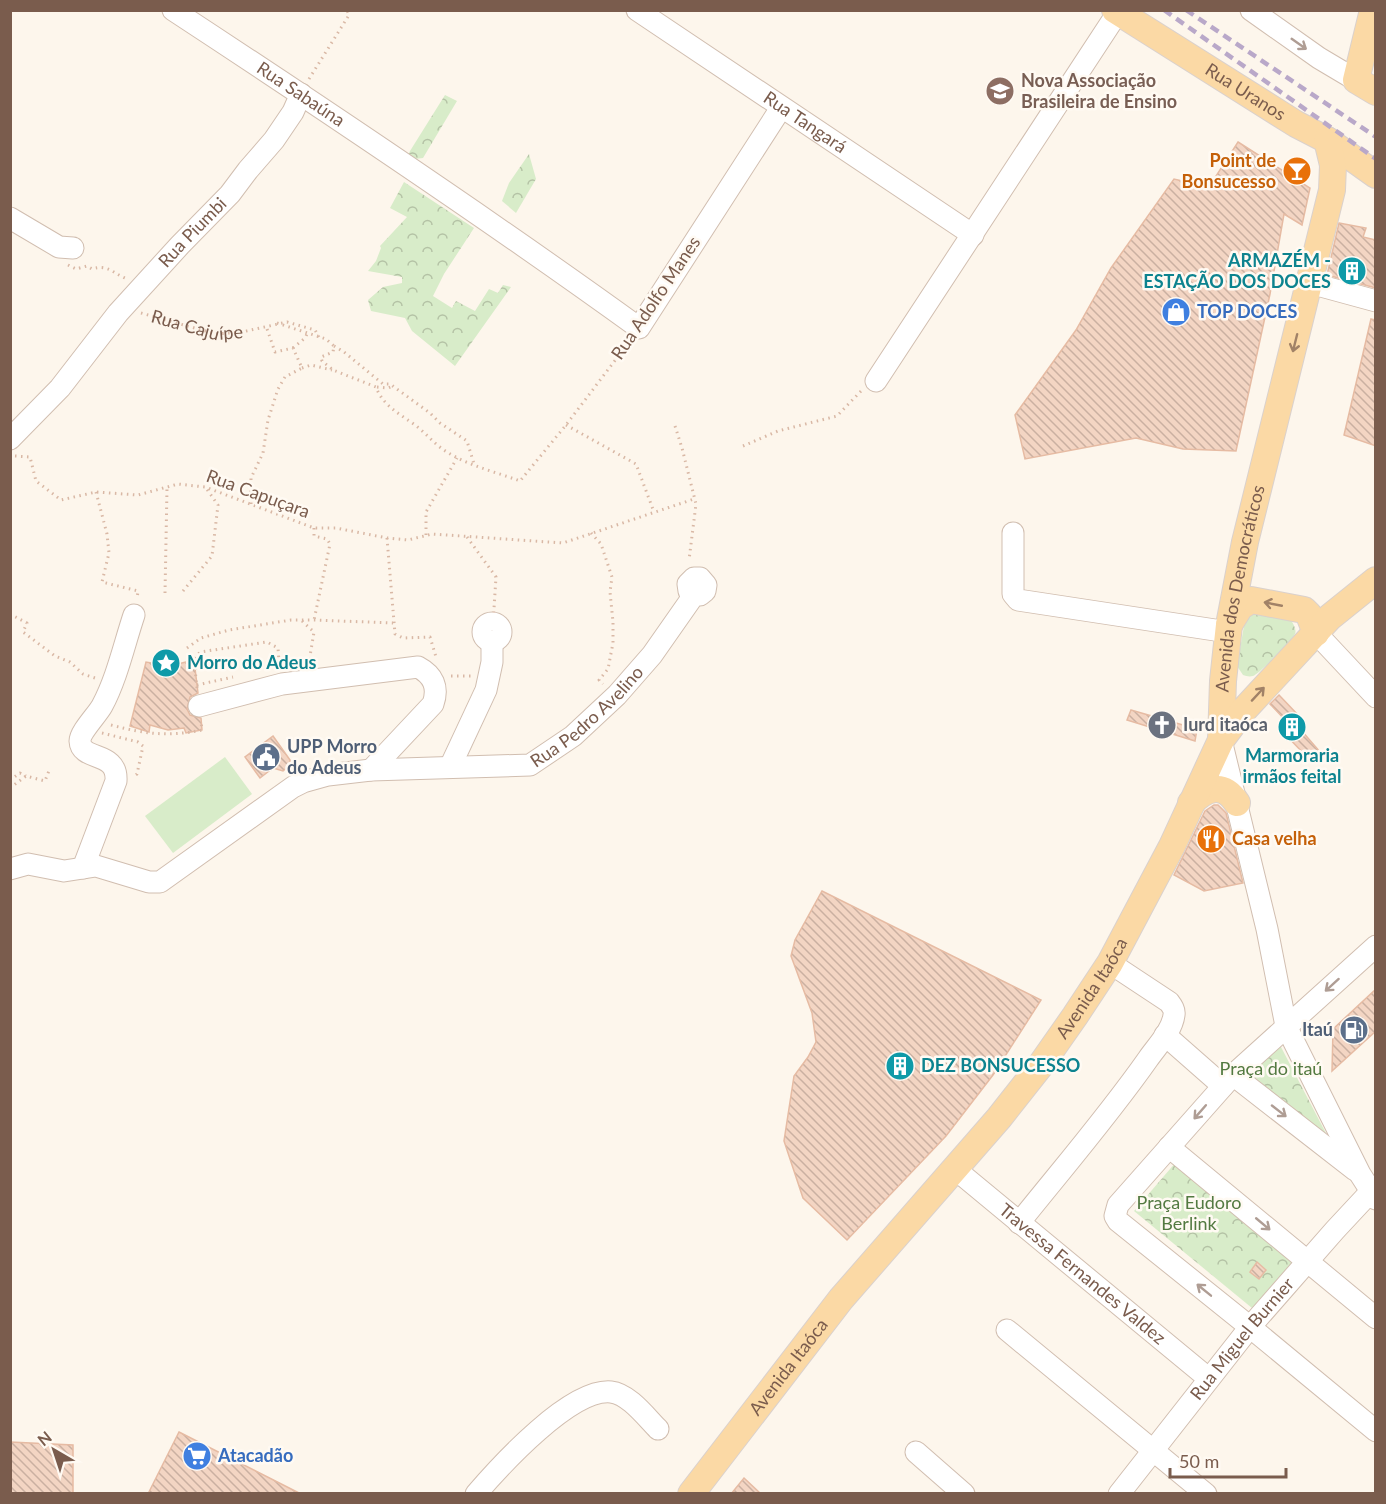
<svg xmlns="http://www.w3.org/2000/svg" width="1386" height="1504" font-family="Lato,sans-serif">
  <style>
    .green { fill: #d8ecc9 }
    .forest { fill: url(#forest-crowns) }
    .building { fill: url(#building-back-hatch); stroke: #e6bba3; stroke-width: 1.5 }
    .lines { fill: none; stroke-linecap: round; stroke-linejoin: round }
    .minor-casing { stroke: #d1beb0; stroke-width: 23 }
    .major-casing { stroke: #dad1cd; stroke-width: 28 }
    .path { stroke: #d9b8a5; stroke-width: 3; stroke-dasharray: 1.5 4.5; stroke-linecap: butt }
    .minor { stroke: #fff; stroke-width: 21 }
    .major { stroke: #fbd9a5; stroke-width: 26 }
    .rail { stroke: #b9a8c9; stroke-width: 4.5; stroke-dasharray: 9 6; stroke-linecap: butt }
    .oneway { stroke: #af9d94 }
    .oneway2 { stroke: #a18267 }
    .labels { text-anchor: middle; stroke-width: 5; stroke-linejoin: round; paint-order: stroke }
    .education-label { font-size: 18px; font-weight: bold; fill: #785e54; stroke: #fffaf3; text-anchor: start }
    .street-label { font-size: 18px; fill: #7a5c4d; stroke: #fffaf3 }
    .food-label { font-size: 18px; font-weight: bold; fill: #c56008; stroke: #fffaf3; text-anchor: end }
    .culture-label { font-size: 18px; font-weight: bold; fill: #0d838f; stroke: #fffaf3; text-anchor: start }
    .shop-label { font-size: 18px; font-weight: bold; fill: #366cbe; stroke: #fffaf3; text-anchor: start }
    .worship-label { font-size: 18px; font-weight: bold; fill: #5b616d; stroke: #fffaf3; text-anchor: start }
    .service-label { font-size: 18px; font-weight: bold; fill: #4e5e75; stroke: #fffaf3; text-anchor: start }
    .park-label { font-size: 18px; fill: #537a41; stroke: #fffaf3 }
  </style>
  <defs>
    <pattern id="forest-crowns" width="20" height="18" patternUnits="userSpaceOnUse" patternTransform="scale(1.5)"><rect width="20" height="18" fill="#d8ecc9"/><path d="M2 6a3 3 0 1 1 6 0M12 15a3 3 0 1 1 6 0" fill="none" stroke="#b4c2a5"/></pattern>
    <pattern id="building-back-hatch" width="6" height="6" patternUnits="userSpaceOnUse" patternTransform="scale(1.5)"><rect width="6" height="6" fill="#f3d5c3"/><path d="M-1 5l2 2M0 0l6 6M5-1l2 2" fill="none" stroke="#cab0a1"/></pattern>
  </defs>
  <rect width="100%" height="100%" fill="#fdf6ec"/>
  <polygon class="green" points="225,757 252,794 173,853 145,816"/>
  <g class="forest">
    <polygon points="445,95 457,101 423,158 406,160 410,151"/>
    <polygon points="529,154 536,179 516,213 502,201 509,183"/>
    <polygon points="404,182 474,228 444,274 433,296 452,308 456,301 475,311 489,289 498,293 503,285 511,287 455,366 412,331 405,318 371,311 368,300 383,287 402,283 402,277 368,271 376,261 381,248 380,246 407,217 390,208"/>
    <path d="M1254,612L1291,620C1293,624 1297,629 1295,634C1292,640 1259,674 1253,676C1249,677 1246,676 1243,675L1237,666L1245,620Z"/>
    <polygon points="1279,1044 1281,1047 1330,1141 1249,1075"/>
    <polygon points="1176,1162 1293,1262 1252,1308 1134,1211"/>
  </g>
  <g class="building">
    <polygon points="1238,142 1310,188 1302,225 1284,214 1270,294 1236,451 1183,449 1136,438 1025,459 1015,415 1076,330 1111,268 1174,179 1209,187"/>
    <polygon points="1339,223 1366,228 1363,237 1376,240 1376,288 1327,275"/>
    <polygon points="1371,319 1376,320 1376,446 1344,435"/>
    <polygon points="194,660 198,693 190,697 187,709 190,715 201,718 202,730 186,733 184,728 168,730 150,725 149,732 130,726 146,662 170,666"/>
    <polygon points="1279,695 1298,715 1295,723 1320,752 1307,757 1283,732 1288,723 1270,704"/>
    <polygon points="1131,710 1197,729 1195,741 1127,720"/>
    <polygon points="273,736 290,760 290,765 283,771 273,768 260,778 245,757"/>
    <polygon points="1214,805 1218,805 1226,813 1243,883 1204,891 1174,875 1205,811"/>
    <polygon points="822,891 1041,1000 993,1075 946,1136 847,1240 803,1198 784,1141 794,1076 808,1057 816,1042 812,1013 791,956 795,940"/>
    <polygon points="1376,989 1376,1031 1332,1071 1333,1029"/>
    <polygon points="1257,1262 1266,1270 1259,1279 1250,1272"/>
    <polygon points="179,1432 301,1494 148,1494"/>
    <polygon points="10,1442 73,1445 73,1494 10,1494"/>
    <polygon points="744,1478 761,1494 731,1494"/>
  </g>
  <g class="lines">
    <g class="minor-casing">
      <g id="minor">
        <path id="s2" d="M173,10C330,113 487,218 639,328L781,108"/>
        <path id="s3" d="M637,10L973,235"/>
        <polyline points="1251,10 1319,58 1356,80"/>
        <polyline points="10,218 59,247 73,248"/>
        <polyline points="1310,283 1376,301"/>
        <polyline points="876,381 1118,12"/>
        <path id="s4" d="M10,439L60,388L118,313L180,245L230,194L248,170L274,140L293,112L301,94"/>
        <polyline points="1013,533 1013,594 1018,600 1228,632"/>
        <circle cx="492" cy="632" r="9"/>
        <polyline points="1316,633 1376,697"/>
        <path d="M199,706L282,684L418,667C433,675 439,687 433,704L371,770"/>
        <polyline points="1221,740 1267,929 1286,1026 1360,1174 1376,1199"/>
        <polyline points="450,767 486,690 492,662 492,641"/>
        <path d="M83,868L116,781C118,750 81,762 80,741C80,732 97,715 102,706C117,678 124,645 134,615"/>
        <path id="s5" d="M10,869L28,864L64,871L96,866L149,882H160L293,787L303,782L328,775L371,770L530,765L573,736L617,695L652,655L694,595H700L705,591L706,585L700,578H694L688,584L689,591L694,595"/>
        <polyline points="1376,946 1233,1075 1118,1205 1115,1216 1118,1221 1250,1327 1376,1431"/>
        <polyline points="1165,1035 1223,1086"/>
        <polyline points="1233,1075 1355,1170"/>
        <polyline points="1169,1147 1376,1318"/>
        <path id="s6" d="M955,1169L1208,1378"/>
        <path d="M1019,1223C1063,1168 1108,1116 1148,1059C1157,1046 1172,1031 1174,1015C1175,1010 1172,1006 1169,1002L1110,963"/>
        <polyline points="1007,1330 1206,1494"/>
        <polyline points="916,1452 964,1494"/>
        <path d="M476,1494C501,1465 571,1388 611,1392C629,1394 646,1417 658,1429"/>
        <path id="s7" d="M1119,1494L1250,1327L1335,1230L1376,1186"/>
      </g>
    </g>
    <g class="major-casing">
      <g id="major">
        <path id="s8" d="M1115,10L1296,124L1327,140L1376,175"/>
        <polyline points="1373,10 1356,80 1376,92"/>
        <polyline points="1229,625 1240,607 1251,600 1304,610 1309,615 1316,633"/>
        <path id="s9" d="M1221,740L1223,681L1229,625L1245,542L1332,190L1333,165L1327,140"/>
        <path d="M1191,803C1206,788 1223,781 1237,803"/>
        <path id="s10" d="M691,1494L841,1299L999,1118L1040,1066L1075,1016L1110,963L1172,846L1221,740L1242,712L1330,617L1376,580"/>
      </g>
    </g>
    <g class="path">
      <polyline points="309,79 349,15 347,10"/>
      <path d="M68,265L76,269L87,266L92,269C107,264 113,273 125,278"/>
      <path id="s1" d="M141,313L216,334L242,332L287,322L315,330L319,337"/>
      <path d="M277,323L326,339L334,346L333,352L321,357L322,361L333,370L376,387C383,406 400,414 415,425C426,433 435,445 447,452C469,466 496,472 520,481L566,425L629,342"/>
      <polyline points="334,346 344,352 383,384 390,384 430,413 440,423 467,441 474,464"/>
      <polyline points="293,348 305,338 307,334"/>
      <polyline points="302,368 311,365 332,370"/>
      <polyline points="377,387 388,388 393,386"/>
      <polyline points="566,425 636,464 654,512"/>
      <polyline points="675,426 682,448 696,504 689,560"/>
      <polyline points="743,446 778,431 837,416 862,390"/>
      <polyline points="15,456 30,457 36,481 61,500 96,492 138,495 178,484 205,487 314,528 336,528 387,538 408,540 432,534 563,543 694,499"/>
      <polyline points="96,492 107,534 109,553 102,582 138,591 137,599"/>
      <polyline points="251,504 251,478 263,453 268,420 278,389 285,377 302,368 293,348 275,352 266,326"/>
      <polyline points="314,528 314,536 327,539 330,544 314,620"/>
      <polyline points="591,533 601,544 612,577 610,592 613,622 613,643 608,669 599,680 603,684"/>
      <polyline points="426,535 426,512 457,458"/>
      <polyline points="467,537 496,577 493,624"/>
      <polyline points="387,538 395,634 403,638 430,637 436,657"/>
      <polyline points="183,591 212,556 218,505 206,488"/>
      <polyline points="165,593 167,488"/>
      <polyline points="10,614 27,623 23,632 55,656 70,662 83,674 95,678"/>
      <polyline points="302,621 314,632 309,662"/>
      <polyline points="187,648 201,638 229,630 291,620 314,620 393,623"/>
      <polyline points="451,676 471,676"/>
      <polyline points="197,685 233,677"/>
      <polyline points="197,688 194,660 200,652 267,642 278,648 279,662 275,667"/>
      <path d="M111,725C145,734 168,737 202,730L201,722"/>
      <polyline points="102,733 138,742 143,746 137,774 133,777"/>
      <polyline points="10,780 20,773 26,776"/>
      <polyline points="10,788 26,776 45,781 50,768"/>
    </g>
    <use href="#minor" class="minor"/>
    <use href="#major" class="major"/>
    <g class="rail">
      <polyline points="1164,10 1376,159"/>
      <polyline points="1186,10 1376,137"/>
    </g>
  </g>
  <defs><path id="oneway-shaft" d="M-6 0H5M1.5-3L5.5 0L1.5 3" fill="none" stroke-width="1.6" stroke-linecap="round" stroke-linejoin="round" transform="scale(1.5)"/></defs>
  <g class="oneway">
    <use href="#oneway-shaft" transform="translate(1299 44) rotate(35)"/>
    <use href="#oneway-shaft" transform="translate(1332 985) rotate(138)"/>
    <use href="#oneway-shaft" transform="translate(1279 1111) rotate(38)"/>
    <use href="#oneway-shaft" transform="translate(1200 1112) rotate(131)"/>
    <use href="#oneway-shaft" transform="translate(1263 1224) rotate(40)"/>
    <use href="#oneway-shaft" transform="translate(1204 1290) rotate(-141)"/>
  </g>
  <g class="oneway2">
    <use href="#oneway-shaft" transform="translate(1295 343) rotate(104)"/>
    <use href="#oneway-shaft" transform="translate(1273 604) rotate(-169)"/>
    <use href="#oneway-shaft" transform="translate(1258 694) rotate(-47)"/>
  </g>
  <defs>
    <g id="school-disc" transform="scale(1.5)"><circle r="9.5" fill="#8d6e63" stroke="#fffaf3"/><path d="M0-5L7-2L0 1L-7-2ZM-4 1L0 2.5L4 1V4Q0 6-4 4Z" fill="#fff"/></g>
    <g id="bar-disc" transform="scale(1.5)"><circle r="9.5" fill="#e8710a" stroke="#fffaf3"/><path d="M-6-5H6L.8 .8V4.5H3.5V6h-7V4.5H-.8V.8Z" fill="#fff"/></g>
    <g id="building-disc" transform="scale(1.5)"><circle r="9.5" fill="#0f9aa8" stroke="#fffaf3"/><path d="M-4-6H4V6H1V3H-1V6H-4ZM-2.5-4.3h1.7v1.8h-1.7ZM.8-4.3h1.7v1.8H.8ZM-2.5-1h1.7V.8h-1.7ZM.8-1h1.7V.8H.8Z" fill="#fff"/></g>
    <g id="shop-disc" transform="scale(1.5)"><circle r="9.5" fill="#3f7fe0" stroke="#fffaf3"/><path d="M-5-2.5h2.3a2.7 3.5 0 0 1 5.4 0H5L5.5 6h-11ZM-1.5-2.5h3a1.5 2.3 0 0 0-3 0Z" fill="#fff"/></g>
    <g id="sight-disc" transform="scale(1.5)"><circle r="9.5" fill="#0f9aa8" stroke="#fffaf3"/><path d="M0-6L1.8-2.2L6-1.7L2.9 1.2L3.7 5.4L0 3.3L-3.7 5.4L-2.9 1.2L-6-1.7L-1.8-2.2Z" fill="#fff"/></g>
    <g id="church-disc" transform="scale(1.5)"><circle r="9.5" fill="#6b7280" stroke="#fffaf3"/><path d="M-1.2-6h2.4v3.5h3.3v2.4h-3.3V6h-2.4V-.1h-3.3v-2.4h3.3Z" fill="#fff"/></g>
    <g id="civic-disc" transform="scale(1.5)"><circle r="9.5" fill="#5c6f8a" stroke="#fffaf3"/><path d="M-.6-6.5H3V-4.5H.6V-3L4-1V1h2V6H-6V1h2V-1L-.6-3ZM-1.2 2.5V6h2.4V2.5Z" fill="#fff"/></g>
    <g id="restaurant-disc" transform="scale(1.5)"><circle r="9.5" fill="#e8710a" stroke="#fffaf3"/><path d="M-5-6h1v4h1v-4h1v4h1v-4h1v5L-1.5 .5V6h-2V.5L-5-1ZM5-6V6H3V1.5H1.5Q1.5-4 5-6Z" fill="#fff"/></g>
    <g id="fuel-disc" transform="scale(1.5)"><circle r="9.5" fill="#5c6f8a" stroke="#fffaf3"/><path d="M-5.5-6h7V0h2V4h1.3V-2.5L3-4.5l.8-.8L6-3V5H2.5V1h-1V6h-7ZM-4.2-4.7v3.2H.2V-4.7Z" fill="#fff"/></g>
    <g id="supermarket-disc" transform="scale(1.5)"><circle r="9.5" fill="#3f7fe0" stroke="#fffaf3"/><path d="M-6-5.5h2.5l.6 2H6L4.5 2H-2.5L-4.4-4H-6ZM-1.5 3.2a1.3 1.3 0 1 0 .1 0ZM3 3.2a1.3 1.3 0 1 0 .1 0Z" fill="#fff"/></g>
  </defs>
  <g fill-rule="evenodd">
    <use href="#school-disc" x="1000" y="91"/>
    <use href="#bar-disc" x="1297" y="171"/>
    <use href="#building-disc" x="1352" y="271"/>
    <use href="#shop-disc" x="1176" y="312"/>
    <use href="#sight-disc" x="166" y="663"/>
    <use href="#church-disc" x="1162" y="725"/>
    <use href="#building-disc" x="1292" y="727"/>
    <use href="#civic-disc" x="266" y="757"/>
    <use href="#restaurant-disc" x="1211" y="839"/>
    <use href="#fuel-disc" x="1354" y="1030"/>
    <use href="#building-disc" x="900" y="1066"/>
    <use href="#supermarket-disc" x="197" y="1456"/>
  </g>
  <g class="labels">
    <g class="education-label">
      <text x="1021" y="87">Nova Associação<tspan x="1021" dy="21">Brasileira de Ensino</tspan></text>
    </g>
    <g class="street-label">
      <text dy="6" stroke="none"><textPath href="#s8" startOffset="154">Rua Uranos</textPath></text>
      <text dy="6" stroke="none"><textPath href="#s2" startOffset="153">Rua Sabaúna</textPath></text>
      <text dy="6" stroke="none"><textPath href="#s3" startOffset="202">Rua Tangará</textPath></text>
      <text dy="6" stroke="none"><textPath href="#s4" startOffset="276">Rua Piumbi</textPath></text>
      <text transform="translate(656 298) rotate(-56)" y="6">Rua Adolfo Manes</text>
      <text dy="6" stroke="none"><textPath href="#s1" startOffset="58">Rua Cajuípe</textPath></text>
      <text transform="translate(258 494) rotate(20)" y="6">Rua Capuçara</text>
      <text dy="6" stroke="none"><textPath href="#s9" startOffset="153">Avenida dos Democráticos</textPath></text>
      <text dy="6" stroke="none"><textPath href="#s5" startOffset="632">Rua Pedro Avelino</textPath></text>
      <text dy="6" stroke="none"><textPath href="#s10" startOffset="646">Avenida Itaóca</textPath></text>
      <text dy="6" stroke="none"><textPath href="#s6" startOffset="165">Travessa Fernandes Valdez</textPath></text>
      <text dy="6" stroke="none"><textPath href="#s7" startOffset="198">Rua Miguel Burnier</textPath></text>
      <text dy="6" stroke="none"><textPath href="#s10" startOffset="160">Avenida Itaóca</textPath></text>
    </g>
    <g class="food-label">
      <text x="1276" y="167">Point de<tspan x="1276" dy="21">Bonsucesso</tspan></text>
      <text x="1232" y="845" text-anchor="start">Casa velha</text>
    </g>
    <g class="culture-label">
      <text x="1331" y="267" text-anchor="end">ARMAZÉM -<tspan x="1331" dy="21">ESTAÇÃO DOS DOCES</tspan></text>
      <text x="187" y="669">Morro do Adeus</text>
      <text x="1292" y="762" text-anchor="middle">Marmoraria<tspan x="1292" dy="21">irmãos feital</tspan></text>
      <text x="921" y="1072">DEZ BONSUCESSO</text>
    </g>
    <g class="shop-label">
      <text x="1197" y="318">TOP DOCES</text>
      <text x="218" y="1462">Atacadão</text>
    </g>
    <g class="worship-label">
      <text x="1183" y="731">Iurd itaóca</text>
    </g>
    <g class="service-label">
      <text x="287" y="753">UPP Morro<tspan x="287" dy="21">do Adeus</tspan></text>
      <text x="1333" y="1036" text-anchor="end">Itaú</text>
    </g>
    <g class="park-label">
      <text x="1271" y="1075">Praça do itaú</text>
      <text x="1189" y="1209">Praça Eudoro<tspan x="1189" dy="21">Berlink</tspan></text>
    </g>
  </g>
  <rect width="1386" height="1504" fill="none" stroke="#7a5c4d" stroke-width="24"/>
  <g transform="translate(54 1450) rotate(321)" stroke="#fffaf3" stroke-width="4.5" paint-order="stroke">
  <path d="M0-4.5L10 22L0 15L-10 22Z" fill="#7a5c4d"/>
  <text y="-9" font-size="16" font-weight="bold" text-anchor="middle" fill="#7a5c4d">N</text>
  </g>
  <path d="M1170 1468v9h116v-9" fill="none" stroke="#7a5c4d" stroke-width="3"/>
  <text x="1179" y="1468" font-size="18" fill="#7a5c4d" stroke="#fffaf3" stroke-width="4.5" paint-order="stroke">50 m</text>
</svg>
